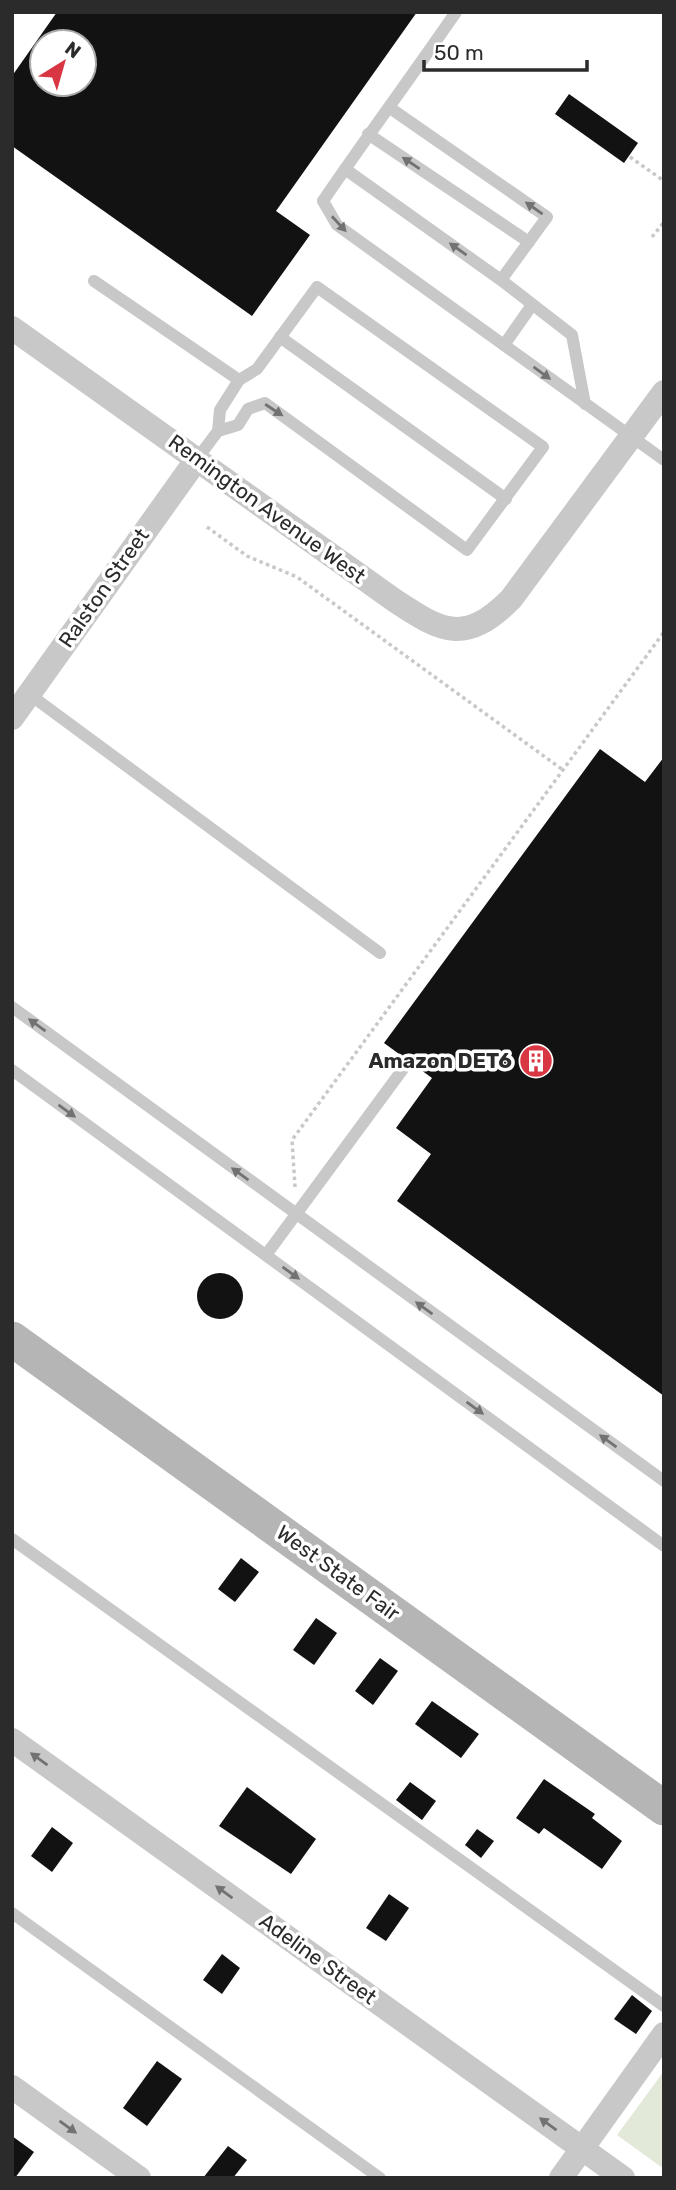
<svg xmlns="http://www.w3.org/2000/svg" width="676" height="2190" font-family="Rubik,sans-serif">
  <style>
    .green { fill: #e2e9d9 }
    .building { fill: #121212; fill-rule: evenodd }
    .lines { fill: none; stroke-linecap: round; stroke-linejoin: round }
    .path { stroke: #c8c8c8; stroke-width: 3.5; stroke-dasharray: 3.5 3.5; stroke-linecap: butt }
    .lane { stroke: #c8c8c8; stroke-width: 12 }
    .street { stroke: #c8c8c8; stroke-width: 24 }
    .secondary { stroke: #b5b5b5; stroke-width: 35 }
    .oneway { fill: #727272 }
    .labels { text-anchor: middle; stroke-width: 7; stroke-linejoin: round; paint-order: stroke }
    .street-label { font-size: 21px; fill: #2b2b2b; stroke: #fff }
    .poi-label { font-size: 21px; font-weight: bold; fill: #2b2b2b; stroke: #fff; text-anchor: end }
  </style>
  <rect width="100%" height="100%" fill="#fff"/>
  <polygon class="green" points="664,2071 664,2169 617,2135"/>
  <g class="building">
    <path d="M57,12H417L276,211L310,235L252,316L12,146V76ZM42,42H84V84H42Z"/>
    <polygon points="569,94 638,143 624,163 555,114"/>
    <polygon points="600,749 645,782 664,757 664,1396 397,1201 431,1154 396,1128 432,1078 384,1043"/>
    <circle cx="220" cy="1296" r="23"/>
    <polygon points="241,1558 259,1572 235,1602 218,1589"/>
    <polygon points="316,1618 337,1633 314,1665 293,1650"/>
    <polygon points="380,1658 398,1671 373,1705 355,1691"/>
    <polygon points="432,1701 479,1734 461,1758 415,1724"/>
    <polygon points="544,1779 595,1814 592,1818 622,1841 602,1869 544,1828 539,1834 516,1818"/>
    <polygon points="410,1782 436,1801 422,1820 396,1800"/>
    <polygon points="247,1787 316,1839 291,1874 219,1826"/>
    <polygon points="52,1827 73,1843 52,1872 31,1856"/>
    <polygon points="477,1829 494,1841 481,1858 465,1845"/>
    <polygon points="389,1894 409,1908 386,1941 366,1928"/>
    <polygon points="222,1954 240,1968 222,1994 203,1980"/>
    <polygon points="632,1995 652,2011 636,2034 614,2019"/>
    <polygon points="157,2061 182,2079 147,2126 123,2108"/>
    <polygon points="12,2136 34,2152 15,2178 12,2178"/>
    <polygon points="228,2146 247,2160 233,2178 203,2178"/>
  </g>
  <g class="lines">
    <g class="path">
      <polyline points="630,157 664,181"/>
      <polyline points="652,237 664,222"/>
      <polyline points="207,527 247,556 297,577 563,770"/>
      <polyline points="295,1187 292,1140 664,632"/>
    </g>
    <g class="lane">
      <path d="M456,12C412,76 366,138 323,201L337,225L664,460"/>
      <polyline points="390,108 547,217 501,280"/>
      <polyline points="368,134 529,242"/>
      <polyline points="345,169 501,280 572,335 585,404"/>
      <polyline points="94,281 239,380"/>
      <polyline points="280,337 506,499"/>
      <polyline points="504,345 532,305"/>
      <polyline points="197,459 218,431 220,410 239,380 257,369 317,287 543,447 467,550 265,403 248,409 238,425 218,431"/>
      <polyline points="29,694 380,953"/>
      <polyline points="12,1007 664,1481"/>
      <polyline points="12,1070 664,1546"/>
      <polyline points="266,1255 403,1069"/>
      <polyline points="12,1539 664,2006"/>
      <polyline points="12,1913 380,2178"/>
    </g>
    <g class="street">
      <path d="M12,328L394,600C442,632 465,645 511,599L664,392"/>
      <polyline points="12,718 197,459"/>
      <polyline points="12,1740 623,2178"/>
      <polyline points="12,2087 139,2178"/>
      <polyline points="561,2178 664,2034"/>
    </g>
    <polyline class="secondary" points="12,1339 664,1808"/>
  </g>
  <defs><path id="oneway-solid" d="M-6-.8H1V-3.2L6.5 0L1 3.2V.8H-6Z" transform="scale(1.75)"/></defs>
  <g class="oneway">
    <use href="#oneway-solid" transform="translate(411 163) rotate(-146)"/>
    <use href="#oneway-solid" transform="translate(534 208) rotate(-145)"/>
    <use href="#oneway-solid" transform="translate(339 224) rotate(47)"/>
    <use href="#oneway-solid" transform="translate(458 249) rotate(-145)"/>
    <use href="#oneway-solid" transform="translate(542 373) rotate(36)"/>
    <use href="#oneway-solid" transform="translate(274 410) rotate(33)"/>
    <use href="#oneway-solid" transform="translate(37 1025) rotate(-144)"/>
    <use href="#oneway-solid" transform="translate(67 1111) rotate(36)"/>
    <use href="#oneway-solid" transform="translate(240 1174) rotate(-144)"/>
    <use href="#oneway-solid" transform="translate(291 1273) rotate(36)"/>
    <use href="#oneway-solid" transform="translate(424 1308) rotate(-144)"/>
    <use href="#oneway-solid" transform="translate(475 1408) rotate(36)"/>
    <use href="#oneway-solid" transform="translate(608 1441) rotate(-144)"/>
    <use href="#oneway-solid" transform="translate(39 1759) rotate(-144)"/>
    <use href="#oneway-solid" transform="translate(224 1892) rotate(-144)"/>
    <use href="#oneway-solid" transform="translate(548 2124) rotate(-144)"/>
    <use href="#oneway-solid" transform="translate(68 2127) rotate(36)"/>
  </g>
  <defs>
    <g id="building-disc" transform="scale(1.75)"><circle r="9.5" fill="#d93643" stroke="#fff"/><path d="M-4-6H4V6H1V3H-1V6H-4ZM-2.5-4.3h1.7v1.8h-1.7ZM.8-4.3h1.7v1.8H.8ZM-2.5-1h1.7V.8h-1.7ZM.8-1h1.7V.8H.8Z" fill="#fff"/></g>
  </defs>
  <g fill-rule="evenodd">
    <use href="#building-disc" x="536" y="1061"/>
  </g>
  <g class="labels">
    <g class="street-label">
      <text transform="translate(267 509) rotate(36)" y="7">Remington Avenue West</text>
      <text transform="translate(104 588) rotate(-55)" y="7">Ralston Street</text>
      <text transform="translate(338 1573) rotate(36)" y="7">West State Fair</text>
      <text transform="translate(318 1959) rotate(36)" y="7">Adeline Street</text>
    </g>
    <g class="poi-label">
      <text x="512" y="1068">Amazon DET6</text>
    </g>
  </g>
  <rect width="676" height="2190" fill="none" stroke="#2b2b2b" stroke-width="28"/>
  <g transform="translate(63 63) rotate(37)"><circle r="33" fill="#ffffff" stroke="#aaaaaa" stroke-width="2"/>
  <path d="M0-5L12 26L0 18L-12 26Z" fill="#d93643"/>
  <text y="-10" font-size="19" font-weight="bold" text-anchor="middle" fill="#2b2b2b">N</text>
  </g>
  <path d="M424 60v10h163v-10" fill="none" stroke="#2b2b2b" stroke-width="3.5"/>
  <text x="434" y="60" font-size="21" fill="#2b2b2b" stroke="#ffffff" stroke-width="5" paint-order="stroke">50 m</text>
</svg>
